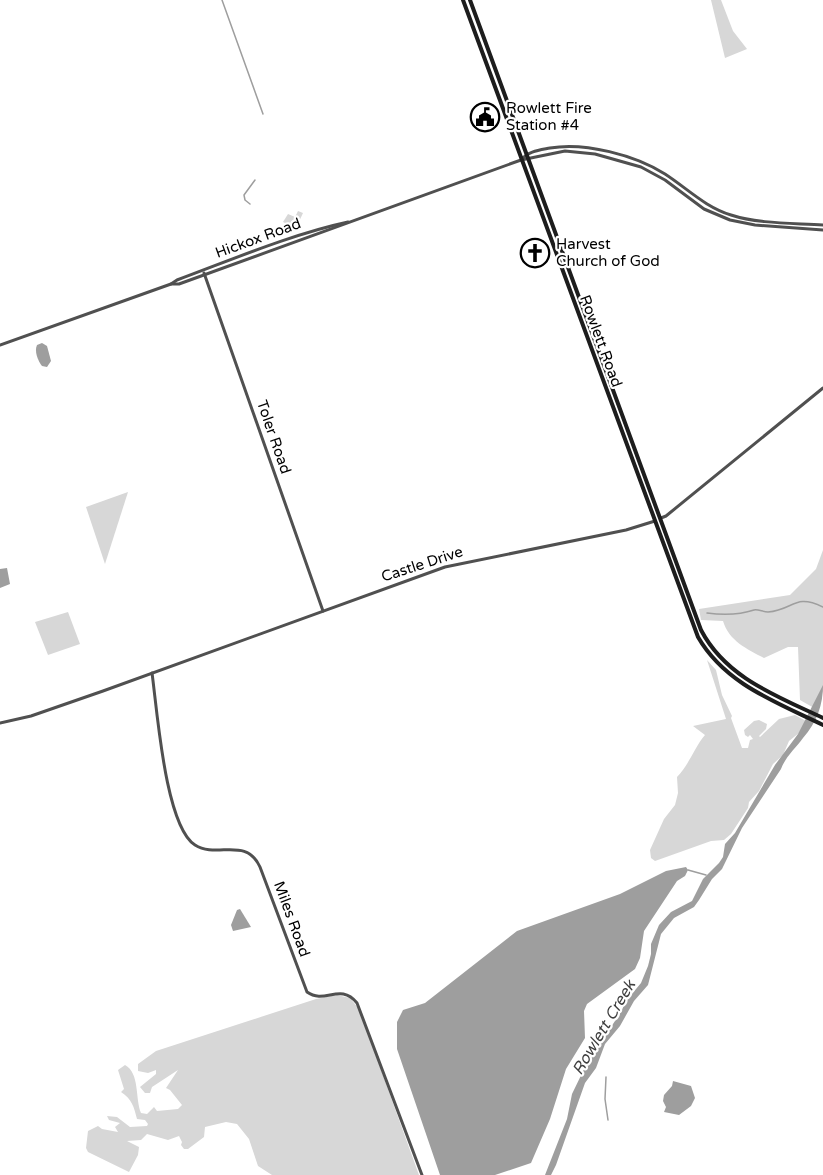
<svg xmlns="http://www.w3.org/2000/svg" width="823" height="1175" font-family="'Varela Round',sans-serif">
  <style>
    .green { fill: #d7d7d7 }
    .water { fill: #9e9e9e }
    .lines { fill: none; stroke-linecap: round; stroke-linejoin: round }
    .stream { stroke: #9e9e9e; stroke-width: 1.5 }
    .tertiary { stroke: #505050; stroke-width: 3 }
    .secondary { stroke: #1d1d1d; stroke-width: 4 }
    .labels { text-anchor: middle; stroke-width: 4.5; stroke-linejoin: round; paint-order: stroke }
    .poi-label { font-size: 15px; fill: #000; stroke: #fff; text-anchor: start }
    .street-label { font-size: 15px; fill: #000; stroke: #fff }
    .water-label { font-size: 16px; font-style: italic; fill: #3f3f3f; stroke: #fff }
  </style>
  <rect width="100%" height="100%" fill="#fff"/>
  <g class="green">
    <polygon points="711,0 721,0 733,31 747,49 725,58"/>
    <polygon points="298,211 303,213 296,228 283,222 288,214 295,217"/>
    <polygon points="128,492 105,564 86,507"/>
    <path d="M823,550V691L814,708L800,700L798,647H788L764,658C747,649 729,641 723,621L701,620L699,609L790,595L816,569Z"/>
    <polygon points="68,612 80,644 48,655 35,622"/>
    <path d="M707,660L716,670L722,695L732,716L731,718L742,748H748L750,740L753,739L750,735L748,737L745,735L744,730L754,721L759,720L767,724L766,729L759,736L760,737L779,719L795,715L806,721L799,733L789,741L783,755L773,764L759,791L749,802L748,808L731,834L724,840L711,841L655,861L651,858L650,850L664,819L675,805L678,793L677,777C689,765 694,748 705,735L693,726L726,719Z"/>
    <path d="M337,995L350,998L359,1009L419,1175H272L258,1166L249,1139L237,1124L226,1122L205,1127L204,1137L188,1149H184L181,1145L182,1142L179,1136L168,1140L147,1134L141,1140L127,1141L139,1147L138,1155L129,1172L88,1152L86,1148L88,1131L98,1126L102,1129L118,1132L115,1127L120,1123L109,1120L107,1116L117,1117L130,1127L147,1126L148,1124L145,1120L137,1119C134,1107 132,1099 121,1092L124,1089L118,1070L125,1065C140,1073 135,1099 141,1113L147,1114L154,1107L157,1111L178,1109L182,1105L170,1090L166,1088L178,1070L152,1087L150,1093H145L140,1087L156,1074V1070L148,1073L138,1071V1064L156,1051L316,999Z"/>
  </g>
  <g class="water">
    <path d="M42,343L47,346L51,361L47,367L42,366C38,361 34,351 37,345Z"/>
    <polygon points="7,568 10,584 0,588 0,569"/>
    <path d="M823,685C823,705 817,722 803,738C795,749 786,756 781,769L742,828L722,869L712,879L699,900L694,907L674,918L661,934L648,985L634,1001L620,1026L605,1044L596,1068L585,1083L556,1165L551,1175H545L567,1119L572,1094L587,1063L621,1012L626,1001L641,983L648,966L651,954V944L659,925L671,912L692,901L703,879L719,863L723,857L725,844L735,833L775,765L798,734Z"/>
    <polygon points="686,867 688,870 685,876 677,881 644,931 640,958 635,969 587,1004 584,1011 585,1038 566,1069 550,1119 531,1163 495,1175 440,1175 397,1049 397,1022 403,1010 425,1003 517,931 620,894 666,871"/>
    <polygon points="240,909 251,927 233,931 231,925 237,910"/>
    <polygon points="673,1081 691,1086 695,1098 691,1106 679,1115 664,1112 666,1107 663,1101 664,1095 672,1086"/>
  </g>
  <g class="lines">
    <g class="stream">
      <polyline points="222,0 263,114"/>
      <polyline points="250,204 245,200 244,195 255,180"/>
      <path d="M707,613C723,615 739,615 754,610C758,609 763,612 768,612C794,610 794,593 823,607"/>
      <polyline points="688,870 706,875"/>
      <polyline points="606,1077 605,1099 608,1120"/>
    </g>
    <g class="tertiary">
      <path d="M521,160C528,151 540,150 550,148C585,142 635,155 665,174C688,189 705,207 731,215C758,224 795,223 823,225"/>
      <polyline points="204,273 323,611"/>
      <polyline points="171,284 179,284 521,160 565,151 595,154 641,167 665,180 704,209 730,220 755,225 823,230"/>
      <path d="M0,345L171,284L177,280C231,260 292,234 348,222"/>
      <polyline points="661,518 666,516 823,388"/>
      <path d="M152,673C157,708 165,826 195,845C217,859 246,836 260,867L307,992C325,1005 340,982 357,1003L422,1175"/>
      <polyline points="0,723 31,716 103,691 445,567 626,530 655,521"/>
    </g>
    <g class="secondary">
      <path d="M463,0L698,637C725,684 776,702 823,725"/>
      <path d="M470,0L701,630C726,678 777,696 823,718"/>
    </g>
  </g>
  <defs>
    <g id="civic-ring" transform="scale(1.5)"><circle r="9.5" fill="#fff" stroke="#000" stroke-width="1.5"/><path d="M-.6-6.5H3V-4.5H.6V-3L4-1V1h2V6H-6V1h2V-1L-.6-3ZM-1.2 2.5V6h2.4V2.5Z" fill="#000"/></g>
    <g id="church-ring" transform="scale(1.5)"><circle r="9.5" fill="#fff" stroke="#000" stroke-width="1.5"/><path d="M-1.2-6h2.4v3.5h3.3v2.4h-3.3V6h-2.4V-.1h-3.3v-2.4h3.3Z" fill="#000"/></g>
  </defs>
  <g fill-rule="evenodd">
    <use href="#civic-ring" x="485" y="117"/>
    <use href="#church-ring" x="535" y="253"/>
  </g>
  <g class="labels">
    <g class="poi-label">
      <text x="506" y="113">Rowlett Fire<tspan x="506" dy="17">Station #4</tspan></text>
      <text x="556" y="249">Harvest<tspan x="556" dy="17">Church of God</tspan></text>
    </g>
    <g class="street-label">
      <text transform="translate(258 238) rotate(-20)" y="5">Hickox Road</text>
      <text transform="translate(601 341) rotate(70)" y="5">Rowlett Road</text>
      <text transform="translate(274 437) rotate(71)" y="5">Toler Road</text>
      <text transform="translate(422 564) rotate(-18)" y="5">Castle Drive</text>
      <text transform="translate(292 919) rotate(70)" y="5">Miles Road</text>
    </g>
    <g class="water-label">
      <text transform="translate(603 1027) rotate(-59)" y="6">Rowlett Creek</text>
    </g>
  </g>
</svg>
